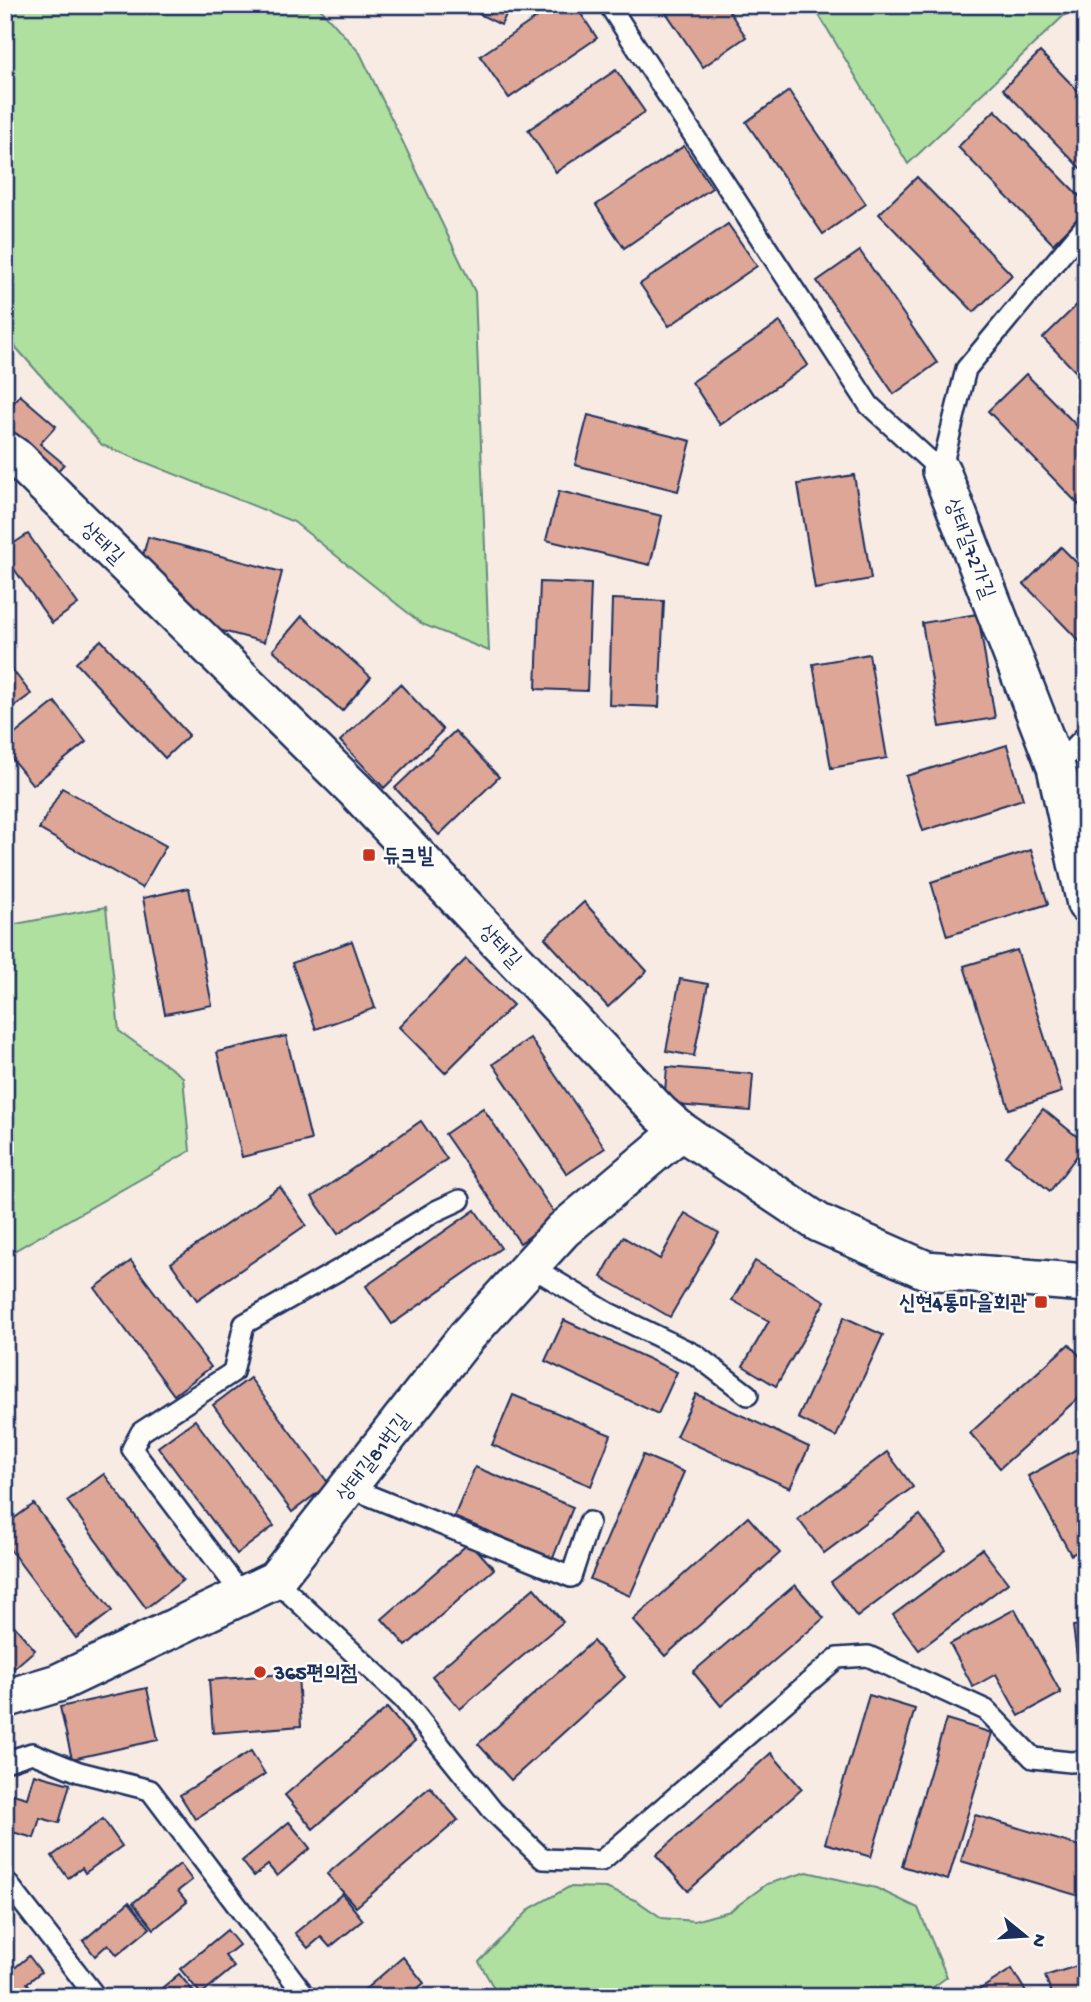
<svg xmlns="http://www.w3.org/2000/svg" width="1091" height="2002" font-family="'Gochi Hand','Poor Story',sans-serif">
  <style>
    .green { fill: #afe0a0; stroke: #65887f; stroke-width: 2 }
    .building { fill: #dda696; stroke: #1b2f5e; stroke-width: 2 }
    .lines { fill: none; stroke-linecap: round; stroke-linejoin: round }
    .service-casing { stroke: #1b2f5e; stroke-width: 24 }
    .minor-casing { stroke: #1b2f5e; stroke-width: 42 }
    .service { stroke: #fdfcf7; stroke-width: 19 }
    .minor { stroke: #fdfcf7; stroke-width: 37 }
    .poi-dot { fill: #c8321e; stroke: #fdfcf7; stroke-width: 2.5 }
    .labels { text-anchor: middle; stroke-width: 5; stroke-linejoin: round; paint-order: stroke }
    .street-label { font-size: 21px; fill: #1b2f5e; stroke: #fdfcf7 }
    .poi-label { font-size: 21px; font-weight: bold; fill: #1b2f5e; stroke: #fdfcf7; text-anchor: start }
  </style>
  <rect width="100%" height="100%" fill="#f7ebe4"/>
  <filter id="ink" filterUnits="userSpaceOnUse"><feTurbulence type="fractalNoise" baseFrequency=".0143" numOctaves="2"/><feDisplacementMap in="SourceGraphic" scale="14" xChannelSelector="R" yChannelSelector="G"/><feConvolveMatrix kernelMatrix="1 2 1 2 8 2 1 2 1" color-interpolation-filters="sRGB"/></filter>
  <g filter="url(#ink)">
    <g class="green">
      <polygon points="5,5 317,5 360,53 475,292 489,651 422,624 294,522 102,445 5,335"/>
      <polygon points="813,5 1075,5 908,164"/>
      <polygon points="106,907 119,1031 183,1077 190,1151 5,1256 5,926"/>
      <polygon points="807,1872 876,1888 918,1908 947,1977 920,1997 499,1997 479,1962 531,1908 569,1887 606,1888 637,1901 662,1918 694,1921 730,1911 767,1884"/>
    </g>
    <g class="building">
      <polygon points="465,5 511,5 501,25 465,7"/>
      <polygon points="555,5 575,5 597,38 509,98 480,56"/>
      <polygon points="661,5 725,5 746,37 703,67"/>
      <polygon points="1040,52 1086,99 1086,174 1003,89"/>
      <polygon points="616,70 645,112 556,172 528,130"/>
      <polygon points="789,91 866,204 823,234 746,122"/>
      <polygon points="995,110 1086,203 1086,211 1053,244 958,147"/>
      <polygon points="684,146 712,188 624,248 596,205"/>
      <polygon points="917,177 1012,275 974,312 879,214"/>
      <polygon points="728,224 757,266 669,326 640,284"/>
      <polygon points="860,251 937,363 894,394 817,281"/>
      <polygon points="1081,301 1086,306 1086,382 1043,338"/>
      <polygon points="780,322 808,365 720,425 692,382"/>
      <polygon points="1026,374 1086,435 1086,506 1083,509 988,411"/>
      <polygon points="20,395 56,426 40,444 64,464 54,475 5,433 5,413"/>
      <polygon points="588,415 691,441 678,491 575,465"/>
      <polygon points="854,475 871,579 815,589 798,484"/>
      <polygon points="559,491 662,516 650,565 546,540"/>
      <polygon points="28,534 78,604 52,623 5,556 5,549"/>
      <polygon points="148,537 282,572 264,642 215,629 141,563"/>
      <polygon points="1061,547 1086,572 1086,648 1024,584"/>
      <polygon points="540,582 591,584 587,691 536,689"/>
      <polygon points="612,599 664,601 659,707 609,705"/>
      <polygon points="978,614 995,718 940,727 922,623"/>
      <polygon points="302,616 371,677 342,711 273,650"/>
      <polygon points="101,640 189,735 165,758 76,663"/>
      <polygon points="869,654 887,758 831,768 813,664"/>
      <polygon points="5,660 31,694 5,713"/>
      <polygon points="400,684 443,730 384,788 340,741"/>
      <polygon points="55,702 86,742 33,785 5,750 5,742"/>
      <polygon points="455,731 499,777 439,835 395,788"/>
      <polygon points="1007,745 1023,799 923,831 906,776"/>
      <polygon points="62,788 166,846 142,888 39,829"/>
      <polygon points="1031,850 1048,904 947,936 931,882"/>
      <polygon points="189,888 212,1005 165,1014 143,898"/>
      <polygon points="584,902 647,971 608,1007 545,938"/>
      <polygon points="352,941 375,1008 316,1029 292,963"/>
      <polygon points="1017,950 1062,1092 1009,1109 964,966"/>
      <polygon points="466,959 513,1005 445,1073 399,1027"/>
      <polygon points="680,979 708,984 694,1056 666,1051"/>
      <polygon points="286,1036 311,1140 242,1157 217,1052"/>
      <polygon points="530,1038 605,1148 567,1174 493,1064"/>
      <polygon points="667,1067 753,1074 750,1111 664,1104"/>
      <polygon points="483,1108 557,1217 520,1243 445,1134"/>
      <polygon points="1043,1109 1086,1144 1050,1191 1006,1156"/>
      <polygon points="421,1121 447,1159 338,1234 312,1197"/>
      <polygon points="280,1187 306,1225 197,1300 171,1263"/>
      <polygon points="475,1210 501,1248 392,1324 366,1286"/>
      <polygon points="685,1213 719,1233 670,1317 601,1277 623,1237 660,1259"/>
      <polygon points="131,1261 211,1367 174,1395 95,1288"/>
      <polygon points="755,1261 825,1301 776,1386 743,1366 769,1321 732,1300"/>
      <polygon points="844,1317 883,1335 836,1437 798,1418"/>
      <polygon points="564,1320 677,1372 658,1414 545,1361"/>
      <polygon points="1069,1344 1086,1363 1086,1391 1000,1468 970,1433"/>
      <polygon points="250,1378 329,1484 292,1512 213,1405"/>
      <polygon points="696,1394 809,1447 790,1488 676,1436"/>
      <polygon points="513,1395 611,1435 591,1486 492,1445"/>
      <polygon points="195,1420 274,1526 237,1554 158,1447"/>
      <polygon points="1086,1444 1086,1547 1071,1555 1028,1476"/>
      <polygon points="887,1452 913,1487 824,1553 798,1519"/>
      <polygon points="643,1455 684,1472 630,1596 590,1579"/>
      <polygon points="475,1467 573,1507 553,1558 454,1517"/>
      <polygon points="104,1474 183,1580 146,1608 67,1501"/>
      <polygon points="34,1504 112,1611 76,1638 5,1543 5,1525"/>
      <polygon points="920,1515 946,1550 857,1617 831,1582"/>
      <polygon points="748,1517 780,1553 665,1656 633,1620"/>
      <polygon points="470,1542 494,1569 406,1646 382,1619"/>
      <polygon points="982,1549 1008,1583 919,1650 893,1615"/>
      <polygon points="795,1585 824,1618 721,1706 693,1672"/>
      <polygon points="534,1588 563,1622 460,1709 432,1676"/>
      <polygon points="1015,1609 1061,1693 1019,1716 996,1674 973,1687 950,1644"/>
      <polygon points="5,1615 35,1650 5,1676"/>
      <polygon points="1086,1624 1086,1726 1073,1626"/>
      <polygon points="593,1641 625,1677 511,1780 478,1744"/>
      <polygon points="298,1673 301,1726 213,1733 209,1680"/>
      <polygon points="147,1688 158,1740 72,1759 60,1707"/>
      <polygon points="869,1695 915,1709 871,1857 825,1843"/>
      <polygon points="387,1708 415,1741 313,1829 285,1795"/>
      <polygon points="946,1719 992,1733 948,1880 902,1866"/>
      <polygon points="251,1751 265,1774 195,1819 180,1795"/>
      <polygon points="771,1753 802,1789 688,1891 656,1855"/>
      <polygon points="34,1774 70,1784 59,1823 40,1818 34,1838 5,1830 5,1807 9,1793 27,1798"/>
      <polygon points="430,1787 458,1820 356,1907 327,1874"/>
      <polygon points="975,1815 1086,1848 1086,1898 961,1861"/>
      <polygon points="103,1819 122,1846 85,1873 82,1868 68,1878 52,1856"/>
      <polygon points="289,1822 310,1848 277,1876 268,1865 254,1876 242,1861"/>
      <polygon points="180,1864 192,1880 178,1891 187,1902 154,1929 133,1903"/>
      <polygon points="342,1894 363,1920 330,1947 321,1937 308,1948 295,1933"/>
      <polygon points="129,1902 150,1928 117,1955 108,1944 95,1956 83,1941"/>
      <polygon points="227,1930 239,1945 225,1956 234,1967 201,1994 180,1969"/>
      <polygon points="29,1956 41,1972 27,1983 36,1994 33,1997 5,1997 5,1976"/>
      <polygon points="403,1957 424,1983 407,1997 356,1997"/>
      <polygon points="1086,1963 1086,1997 1053,1997 1045,1976"/>
      <polygon points="1012,1969 1029,1997 968,1997"/>
      <polygon points="179,1974 198,1997 151,1997"/>
    </g>
    <g class="lines">
      <g class="service-casing">
        <g id="service">
          <polyline points="609,5 869,405 941,471 966,369 1086,225"/>
          <polyline points="1056,767 1086,735"/>
          <polyline points="530,1266 607,1312 696,1355 748,1395"/>
          <polyline points="348,1487 571,1577 589,1522"/>
          <polyline points="275,1580 403,1699 493,1811 543,1859 601,1861 837,1658 868,1656 986,1710 1033,1758 1070,1762 1086,1761"/>
          <polyline points="243,1596 132,1449 141,1432 233,1372 244,1324 351,1263 436,1211 460,1200"/>
          <polyline points="5,1762 32,1753 79,1772 150,1790 306,1997"/>
          <polyline points="5,1880 96,1997"/>
        </g>
      </g>
      <g class="minor-casing">
        <g id="minor">
          <polyline points="5,450 18,459 355,790 660,1113 681,1131 819,1223 926,1270 1086,1283"/>
          <polyline points="941,471 1056,767 1086,904"/>
          <polyline points="5,1699 58,1683 275,1580 467,1336 530,1266 563,1230 681,1131"/>
        </g>
      </g>
      <use href="#service" class="service"/>
      <use href="#minor" class="minor"/>
    </g>
  </g>
  <g class="poi-dot">
    <rect x="362" y="848" width="14" height="14" rx="3.5"/>
    <rect x="1034" y="1295" width="14" height="14" rx="3.5"/>
    <circle cx="260" cy="1672" r="7"/>
  </g>
  <g class="labels">
    <g class="street-label">
      <text transform="translate(103 542) rotate(44)" y="7">상태길</text>
      <text transform="translate(971 548) rotate(69)" y="7">상태길72가길</text>
      <text transform="translate(501 945) rotate(47)" y="7">상태길</text>
      <text transform="translate(372 1457) rotate(-52)" y="7">상태길81번길</text>
    </g>
    <g class="poi-label">
      <text x="383" y="862">듀크빌</text>
      <text x="1027" y="1309" text-anchor="end">신현4통마을회관</text>
      <text x="274" y="1679">365편의점</text>
    </g>
  </g>
  <rect width="1091" height="2002" fill="none" stroke="#fdfcf7" stroke-width="28"/>
  <rect x="14" y="14" width="1063" height="1974" fill="none" stroke="#1b2f5e" stroke-width="2.5" filter="url(#ink)"/>
  <g transform="translate(1025 1936) rotate(108)" stroke="#fdfcf7" stroke-width="5" paint-order="stroke">
  <path d="M0-5L12 26L0 18L-12 26Z" fill="#1b2f5e"/>
  <text y="-10" font-size="19" font-weight="bold" text-anchor="middle" fill="#1b2f5e">N</text>
  </g>
</svg>
